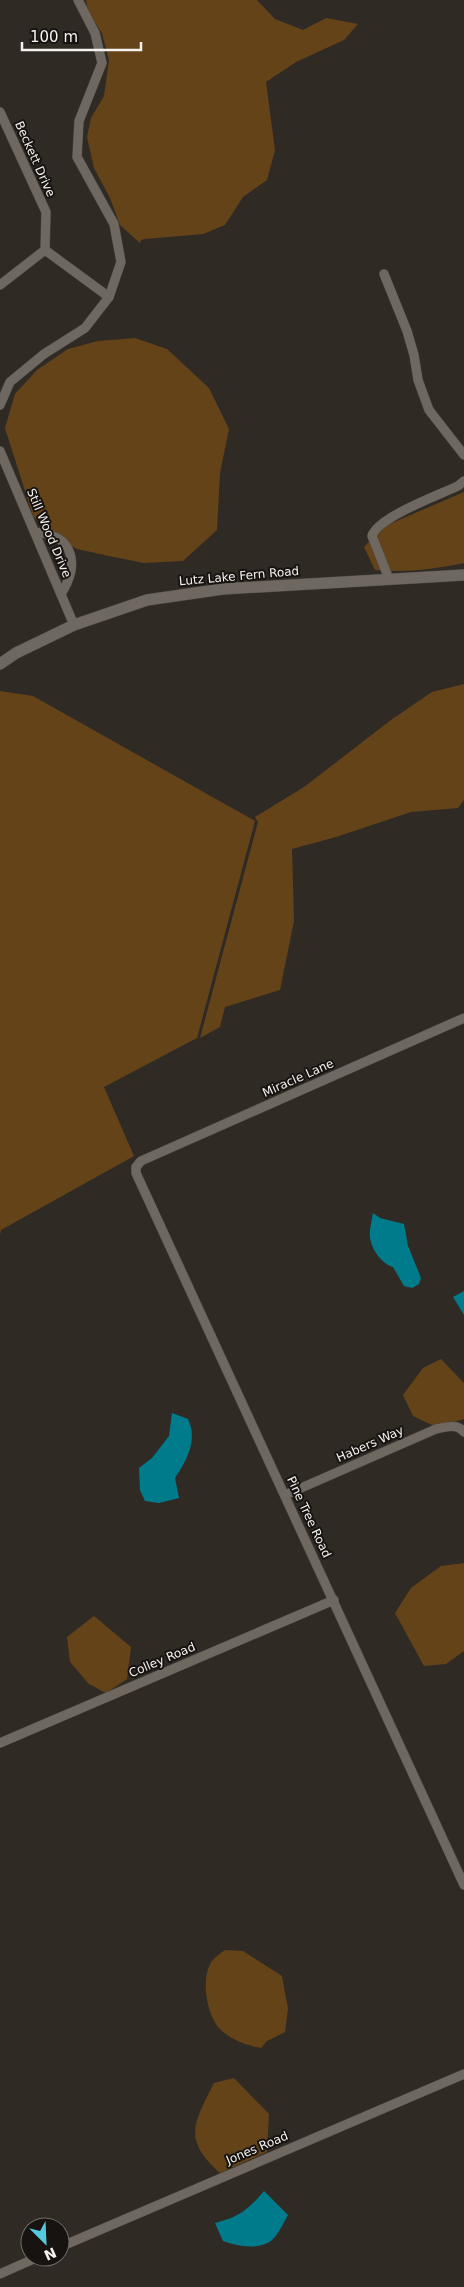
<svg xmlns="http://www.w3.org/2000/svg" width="464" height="2287" font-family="'DejaVu Sans',sans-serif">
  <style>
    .green { fill: #644319 }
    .water { fill: #007b8c }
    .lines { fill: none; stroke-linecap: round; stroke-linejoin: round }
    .minor-casing { stroke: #4d4944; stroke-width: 10 }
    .secondary-casing { stroke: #4d4944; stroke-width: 12 }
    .minor { stroke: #6e6861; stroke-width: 9 }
    .secondary { stroke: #6e6861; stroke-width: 11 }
    .labels { text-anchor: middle; stroke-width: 4; stroke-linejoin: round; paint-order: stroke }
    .street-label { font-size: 12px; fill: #f6f2ef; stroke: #161311 }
  </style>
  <rect width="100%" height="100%" fill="#302a25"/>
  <g class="green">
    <polygon points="86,0 257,0 275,19 303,30 326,18 358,24 344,40 296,62 266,82 275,150 267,180 243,197 225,225 203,234 145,239 141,240 140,243 120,225 110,198 94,168 87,137 91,118 104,96 109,60 102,33 88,12"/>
    <polygon points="135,338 167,349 209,388 229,429 220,473 217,530 183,561 144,563 109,556 77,549 55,537 33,516 5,428 15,394 37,370 68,349 98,341"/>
    <path d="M464,492V563C434,569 406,573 375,570L364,547L385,526Z"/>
    <polygon points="464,684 464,800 458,808 411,812 336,837 292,849 294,921 280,990 225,1007 220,1027 200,1038 258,822 255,817 304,787 391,720 432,692"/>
    <polygon points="0,691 33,696 255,821 197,1038 104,1087 134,1156 1,1230 0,1235"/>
    <polygon points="441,1359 464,1383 464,1419 436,1427 413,1416 403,1395 423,1368"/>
    <polygon points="464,1563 464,1651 446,1664 424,1666 395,1613 411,1588 441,1566"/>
    <polygon points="94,1616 131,1647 127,1679 106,1693 89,1684 70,1662 67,1637"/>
    <path d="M225,1950L243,1951L282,1976L288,2009L285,2032L267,2041L261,2048C246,2045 234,2041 222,2031C207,2019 199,1976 213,1960C216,1956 221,1953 225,1950Z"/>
    <path d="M234,2078L269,2114L267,2152L220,2173C182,2139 194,2123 214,2083Z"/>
  </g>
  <g class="water">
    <path d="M373,1213L380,1218L404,1224L408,1246L421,1278L419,1284L412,1288L404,1286L393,1267C382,1264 371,1249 370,1237C369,1230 372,1220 373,1213Z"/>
    <polygon points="464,1291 464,1315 453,1297"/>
    <path d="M172,1413L188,1419C198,1440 187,1460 175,1478L179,1498L159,1503L145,1501L140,1490L139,1468L152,1458L169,1436Z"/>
    <path d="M264,2191L288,2215C284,2222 279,2233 273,2239C261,2251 237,2246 223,2241L215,2223C239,2217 248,2210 264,2191Z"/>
  </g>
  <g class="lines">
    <g class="minor-casing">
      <g id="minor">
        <polyline points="0,112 46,212 45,250 0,285"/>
        <polyline points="45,250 109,297"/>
        <polyline points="384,274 407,331 414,355 418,380 429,410 464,455"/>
        <polyline points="0,405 10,382 44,354 85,328 109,297 121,262 114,224 77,157 79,121 102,63 95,33 78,0"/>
        <polyline points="0,451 74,625"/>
        <path d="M35,532C74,535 80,564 61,594"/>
        <path d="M389,579L372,536C378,517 439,495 458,486L464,481"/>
        <polyline points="464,1018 141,1161 136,1167 136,1173 464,1885"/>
        <path d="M285,1495L436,1429C446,1427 457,1423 464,1432"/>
        <polyline points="0,1743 334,1600"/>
        <polyline points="60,2247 464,2074"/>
        <polyline points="0,2274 38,2257"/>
      </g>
    </g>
    <g class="secondary-casing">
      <polyline id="secondary" points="0,664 16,653 74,625 147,600 223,589 464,575"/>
    </g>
    <use href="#minor" class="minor"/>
    <use href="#secondary" class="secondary"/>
  </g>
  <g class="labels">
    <g class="street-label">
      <text transform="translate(35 159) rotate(66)" y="4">Beckett Drive</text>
      <text transform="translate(49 533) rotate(67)" y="4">Still Wood Drive</text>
      <text transform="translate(239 576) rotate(-5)" y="4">Lutz Lake Fern Road</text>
      <text transform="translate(298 1078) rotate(-24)" y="4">Miracle Lane</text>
      <text transform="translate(370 1444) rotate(-24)" y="4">Habers Way</text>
      <text transform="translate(309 1517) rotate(65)" y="4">Pine Tree Road</text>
      <text transform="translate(162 1660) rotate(-23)" y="4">Colley Road</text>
      <text transform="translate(257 2148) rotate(-23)" y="4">Jones Road</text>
    </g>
  </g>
  <g transform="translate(45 2242) rotate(156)"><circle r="24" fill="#161311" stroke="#706c6a"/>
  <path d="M0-4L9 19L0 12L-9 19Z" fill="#55cadf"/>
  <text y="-8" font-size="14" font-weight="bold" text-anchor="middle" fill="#f6f2ef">N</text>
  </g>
  <path d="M22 42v8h119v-8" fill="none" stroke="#f6f2ef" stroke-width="2.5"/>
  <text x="30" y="42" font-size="15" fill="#f6f2ef" stroke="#161311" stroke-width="4" paint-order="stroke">100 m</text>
</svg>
